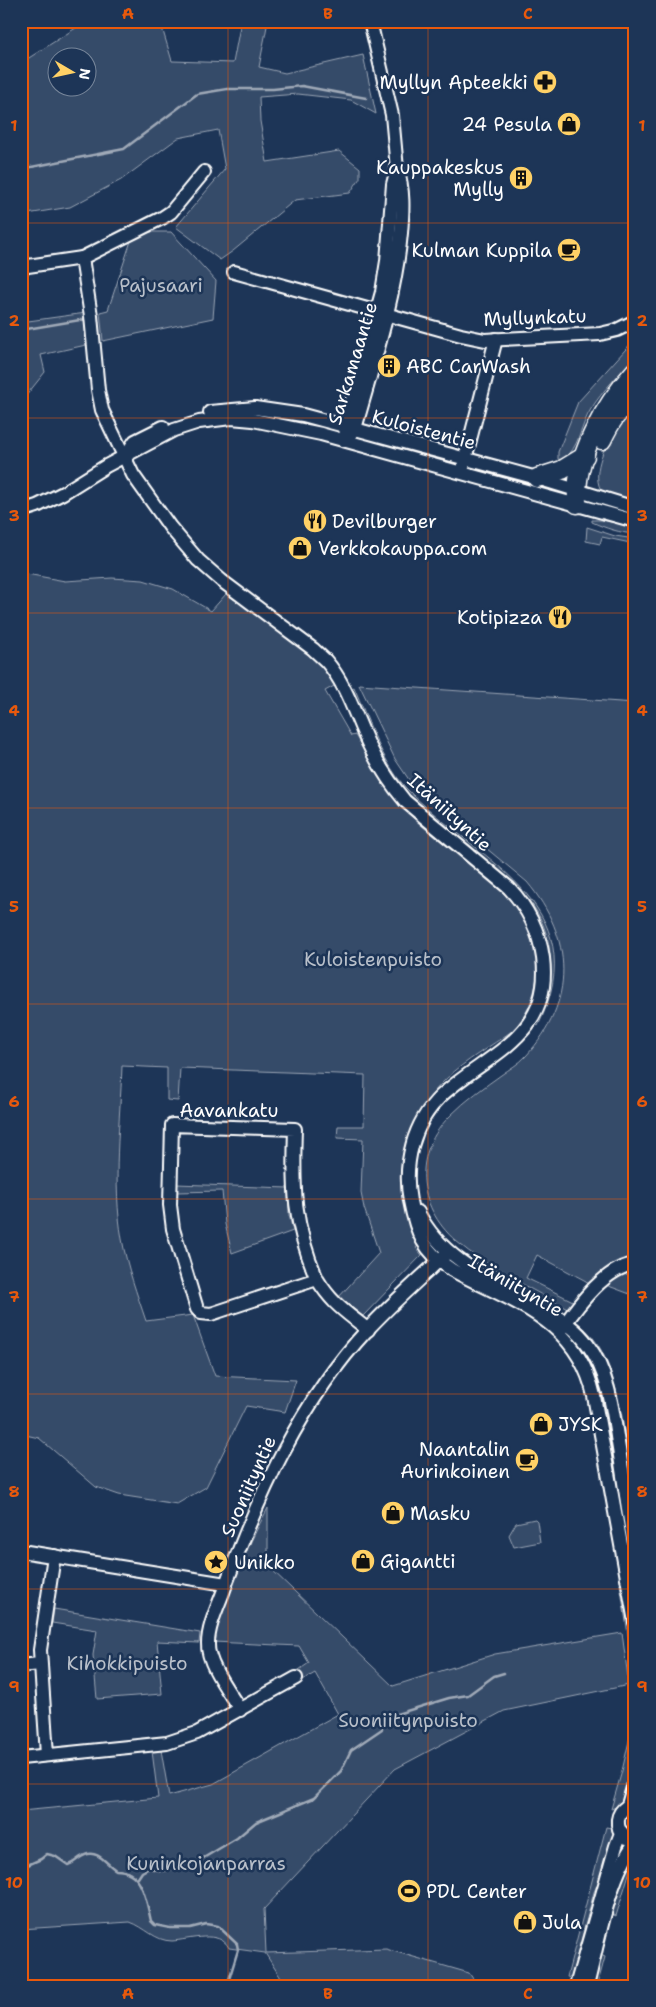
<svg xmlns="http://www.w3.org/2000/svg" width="656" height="2007" font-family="'Shantell Sans',sans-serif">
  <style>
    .green { fill: #364b69; stroke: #9aa5b4; fill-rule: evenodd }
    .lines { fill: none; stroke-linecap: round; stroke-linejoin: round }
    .stream { stroke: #a0aab8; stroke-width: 2.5 }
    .minor-casing { stroke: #fff; stroke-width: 16 }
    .highway-casing { stroke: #fff; stroke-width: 21 }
    .minor { stroke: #1d3557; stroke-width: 12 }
    .highway { stroke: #1d3557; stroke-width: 18 }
    .grid { fill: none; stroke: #e8590c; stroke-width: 1; stroke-opacity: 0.55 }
    .labels { text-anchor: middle; stroke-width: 5; stroke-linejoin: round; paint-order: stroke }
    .poi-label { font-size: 19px; fill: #fff; stroke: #1d3557; text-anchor: start }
    .park-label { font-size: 19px; fill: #b9c0ca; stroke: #1d3557 }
    .street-label { font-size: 19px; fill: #fff; stroke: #1d3557 }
    .neatline { fill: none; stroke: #e8590c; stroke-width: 2 }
    .grid-label { font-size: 16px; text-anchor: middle; font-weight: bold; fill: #e8590c }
  </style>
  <rect width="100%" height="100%" fill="#1d3557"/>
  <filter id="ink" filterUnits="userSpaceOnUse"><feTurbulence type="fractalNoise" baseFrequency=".02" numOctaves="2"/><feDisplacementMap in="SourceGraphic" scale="10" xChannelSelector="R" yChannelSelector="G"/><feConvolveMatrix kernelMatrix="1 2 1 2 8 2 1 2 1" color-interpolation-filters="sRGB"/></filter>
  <g filter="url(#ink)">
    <g class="green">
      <path d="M82,21H160L172,61L233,63L241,21H268L259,67L285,73L363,55L376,114L351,100L298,94L259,97L260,121L267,162L339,151L360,168V178L350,193L295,200L233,251L220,260L176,227L225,169L218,130L178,138L121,180L70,207L21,215V63L82,24ZM58,58H88V88H58Z"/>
      <polygon points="148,232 171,232 216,281 213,318 103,341 100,312 108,310 131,241"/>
      <polygon points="86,313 86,345 41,355 45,372 21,402 21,322"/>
      <path d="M635,339V358C619,374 603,390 591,409C581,424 579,449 563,460L558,459V452L578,402Z"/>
      <path d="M635,405V503C626,500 612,499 605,494C589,482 603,449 611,436C617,425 627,415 635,405Z"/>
      <path d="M592,520H601L635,527V534C620,533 605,528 592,522Z"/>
      <polygon points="587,527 615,536 635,539 635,544 602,537 600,544 586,541"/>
      <path d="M21,573L65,581L112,578L143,580L173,589L211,611L226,594L254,612L323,665L336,685L325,691L351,736L355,735C372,764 387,793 411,816C458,861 545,900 537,977C534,998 527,1016 512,1031C491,1046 466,1060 447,1078C402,1121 384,1188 420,1243L416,1248L422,1255L363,1316L338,1298L379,1253L364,1208L361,1193L363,1139L337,1138L338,1126H364L365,1075L180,1068L178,1101L167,1100V1068L122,1066C120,1122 112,1184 122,1239C127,1267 137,1294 146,1321L193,1315L215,1376L296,1380L285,1412L246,1406L206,1487L177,1504L119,1495L96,1487L39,1438L21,1434Z"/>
      <path d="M359,684L635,703V1293L630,1294L606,1285L596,1295L586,1281L537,1255L526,1278L575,1302L569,1310C533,1289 487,1268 456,1241C416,1206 412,1152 451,1115C466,1100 484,1087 501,1075C509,1069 519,1064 526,1056C576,1002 574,938 527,882L416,790L395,759Z"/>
      <path d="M354,687C368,719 382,762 406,788C475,860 599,902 538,1026L535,1024C557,986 557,933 527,898C491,857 440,830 404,790C378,762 366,723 350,689Z"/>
      <polygon points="176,1184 288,1188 289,1215 293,1231 232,1253 225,1224 222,1191 176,1192"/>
      <path d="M573,1320C611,1341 620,1403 626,1441C628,1450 632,1462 630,1471H627L619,1423L583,1334Z"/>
      <polygon points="572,1336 593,1362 605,1399 601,1399 593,1373"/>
      <path d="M268,1508V1566L393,1686L495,1654L622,1633L629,1685L504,1711L395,1769L264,1909L266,1953L386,1949L469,1973L478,1986H286L265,1953L229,1948C220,1929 189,1940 172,1941C155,1941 145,1927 130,1922L21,1929V1811L158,1798L152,1751L161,1750L169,1796L213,1784L338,1714L315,1673L301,1681L296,1672L309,1663L299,1646L213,1642C226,1595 245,1551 268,1508Z"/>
      <polygon points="535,1519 537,1521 540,1542 514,1547 509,1535 516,1523"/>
      <path d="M620,1584C629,1602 635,1648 635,1668L633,1666Z"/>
      <polygon points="54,1609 200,1633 199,1643 157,1641 162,1694 97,1699 93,1655 97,1630 52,1623"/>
      <path d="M635,1715C635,1734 636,1787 625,1801C621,1805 616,1807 611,1809L622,1771Z"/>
      <polygon points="606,1827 611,1828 615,1833 614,1844 594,1892 571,1978 567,1977"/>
      <polygon points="635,1850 635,1862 632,1864 616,1916 612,1914 617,1884"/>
      <polygon points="601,1955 605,1957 598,1983 596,1985 591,1984"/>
    </g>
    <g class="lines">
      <g class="stream">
        <polyline points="21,169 124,149 197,94 227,89 273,89 302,86 366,98"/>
        <polyline points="21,330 86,319"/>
        <path d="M21,1868L41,1859L47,1854L55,1856L68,1865C75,1863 79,1857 85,1855C98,1849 107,1865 116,1870C143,1870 146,1900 151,1921L155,1925L170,1928H190L206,1924L218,1926L237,1944L238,1950L227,1986"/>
        <polyline points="138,1878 142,1872 149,1868 163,1871 195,1863 237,1838 256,1822 314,1798 341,1771 351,1750 382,1729 387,1717 449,1698 468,1695 494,1676 504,1673"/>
      </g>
      <g class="minor-casing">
        <g id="minor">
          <path d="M82,258L91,316L98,390L102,410L133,475L170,527L198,560L222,581L313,649L326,661C346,684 355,715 368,743C378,765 390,783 405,801L509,888C528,908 539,930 543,958C553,1037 486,1054 441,1096C413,1123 403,1164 410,1201C416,1233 424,1252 452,1270C513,1303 577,1319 594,1396L635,1622"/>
          <polyline points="21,267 82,258 162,218 171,212 204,172"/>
          <polyline points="234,272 461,335 485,340 600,334 617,330 635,321"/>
          <polyline points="210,412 255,408 303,415 537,478 635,508"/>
          <polyline points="346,435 345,426 382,292 387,261 393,184 397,169 392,115 370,21"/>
          <path d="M350,436L355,429C373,364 395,300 401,233C403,211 404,189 397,169"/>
          <polyline points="126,455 135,441 163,427"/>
          <polyline points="463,467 496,339"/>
          <polyline points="21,511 37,506 63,493 106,466 174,430 199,422 231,418 253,420 321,434 635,521"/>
          <path d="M418,1212C442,1261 493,1280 538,1305C556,1316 576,1327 588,1345C610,1375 613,1413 619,1449C624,1483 629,1517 635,1550"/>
          <path d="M317,1279C293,1223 293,1188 295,1129L172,1125L170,1205L173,1229L197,1309L201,1313L211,1314L317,1279C332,1304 346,1312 368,1330"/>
          <path d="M562,1328C578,1305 606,1267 635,1264"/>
          <path d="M21,1551L226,1584C260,1492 301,1401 368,1329C393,1302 421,1278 448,1252"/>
          <path d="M226,1584C220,1603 208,1624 208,1644C207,1664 230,1693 240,1710"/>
          <polyline points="21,1666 40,1664"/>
          <polyline points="47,1755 40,1650 54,1556"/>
          <polyline points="21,1758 167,1743 197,1733 296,1678"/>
          <polyline points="628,1805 635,1780"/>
          <path d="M627,1838L619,1829C615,1816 622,1806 635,1804"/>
          <polyline points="576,1986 616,1846 621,1833"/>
          <path d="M587,1986C598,1944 609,1876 635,1843"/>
        </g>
      </g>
      <g class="highway-casing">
        <g id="highway">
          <path d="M602,440C610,423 619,408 635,398"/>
          <polyline points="537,478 562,470 585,456"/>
          <path d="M577,504C574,456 604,406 635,371"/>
        </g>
      </g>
      <use href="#minor" class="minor"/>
      <use href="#highway" class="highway"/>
    </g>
  </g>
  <path class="grid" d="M228,21V1986M428,21V1986M21,223H635M21,418H635M21,613H635M21,808H635M21,1004H635M21,1199H635M21,1394H635M21,1589H635M21,1784H635"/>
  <defs>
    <g id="pharmacy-disc" transform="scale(1.25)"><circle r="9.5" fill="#ffd166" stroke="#1d3557"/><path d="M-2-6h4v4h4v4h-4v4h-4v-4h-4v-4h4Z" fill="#111"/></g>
    <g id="shop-disc" transform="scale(1.25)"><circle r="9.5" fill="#ffd166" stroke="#1d3557"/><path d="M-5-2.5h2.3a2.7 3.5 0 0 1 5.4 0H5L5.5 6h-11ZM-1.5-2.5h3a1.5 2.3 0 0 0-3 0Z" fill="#111"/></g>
    <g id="building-disc" transform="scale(1.25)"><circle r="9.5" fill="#ffd166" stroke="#1d3557"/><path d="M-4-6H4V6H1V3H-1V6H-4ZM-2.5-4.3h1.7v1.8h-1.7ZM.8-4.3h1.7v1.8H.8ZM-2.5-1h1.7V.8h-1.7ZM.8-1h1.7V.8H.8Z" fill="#111"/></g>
    <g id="cafe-disc" transform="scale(1.25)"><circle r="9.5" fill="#ffd166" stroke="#1d3557"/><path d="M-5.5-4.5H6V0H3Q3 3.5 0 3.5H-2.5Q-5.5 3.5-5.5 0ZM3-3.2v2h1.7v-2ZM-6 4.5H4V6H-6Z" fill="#111"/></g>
    <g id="restaurant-disc" transform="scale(1.25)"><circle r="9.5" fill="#ffd166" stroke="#1d3557"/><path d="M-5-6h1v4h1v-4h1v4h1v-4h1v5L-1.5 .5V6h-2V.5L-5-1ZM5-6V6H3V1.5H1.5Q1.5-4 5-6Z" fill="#111"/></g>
    <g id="sight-disc" transform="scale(1.25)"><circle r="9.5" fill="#ffd166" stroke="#1d3557"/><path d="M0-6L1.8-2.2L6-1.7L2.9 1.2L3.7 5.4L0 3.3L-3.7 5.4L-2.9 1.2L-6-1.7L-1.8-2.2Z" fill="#111"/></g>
    <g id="stadium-disc" transform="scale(1.25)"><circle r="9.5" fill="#ffd166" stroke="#1d3557"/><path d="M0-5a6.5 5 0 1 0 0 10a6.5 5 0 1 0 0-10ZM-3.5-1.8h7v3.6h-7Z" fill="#111"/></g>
  </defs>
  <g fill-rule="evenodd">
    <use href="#pharmacy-disc" x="545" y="82"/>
    <use href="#shop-disc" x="569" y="124"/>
    <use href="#building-disc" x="521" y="178"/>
    <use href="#cafe-disc" x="569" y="250"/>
    <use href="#building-disc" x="389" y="366"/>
    <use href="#restaurant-disc" x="315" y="521"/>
    <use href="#shop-disc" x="300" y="548"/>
    <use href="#restaurant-disc" x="560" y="617"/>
    <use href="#shop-disc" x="541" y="1424"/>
    <use href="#cafe-disc" x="527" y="1460"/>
    <use href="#shop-disc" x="393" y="1513"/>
    <use href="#shop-disc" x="363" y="1561"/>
    <use href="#sight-disc" x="216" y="1562"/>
    <use href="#stadium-disc" x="409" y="1891"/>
    <use href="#shop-disc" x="525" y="1922"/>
  </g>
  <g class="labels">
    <g class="poi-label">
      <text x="528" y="89" text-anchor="end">Myllyn Apteekki</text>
      <text x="552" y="131" text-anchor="end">24 Pesula</text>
      <text x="504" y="174" text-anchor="end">Kauppakeskus<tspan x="504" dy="22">Mylly</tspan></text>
      <text x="552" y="257" text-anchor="end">Kulman Kuppila</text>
      <text x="406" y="373">ABC CarWash</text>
      <text x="332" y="528">Devilburger</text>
      <text x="318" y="555">Verkkokauppa.com</text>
      <text x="542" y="624" text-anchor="end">Kotipizza</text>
      <text x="558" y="1431">JYSK</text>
      <text x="510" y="1456" text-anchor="end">Naantalin<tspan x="510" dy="22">Aurinkoinen</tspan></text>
      <text x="410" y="1520">Masku</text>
      <text x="380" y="1568">Gigantti</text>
      <text x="234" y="1569">Unikko</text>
      <text x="426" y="1898">PDL Center</text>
      <text x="542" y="1929">Jula</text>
    </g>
    <g class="park-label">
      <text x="161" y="292">Pajusaari</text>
      <text x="373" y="966">Kuloistenpuisto</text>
      <text x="127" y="1670">Kihokkipuisto</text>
      <text x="408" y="1727">Suoniitynpuisto</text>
      <text x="206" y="1870">Kuninkojanparras</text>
    </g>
    <g class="street-label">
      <text transform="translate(535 317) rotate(-2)" y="7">Myllynkatu</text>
      <text transform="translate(352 363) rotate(-73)" y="7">Sarkamaantie</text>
      <text transform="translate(424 429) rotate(15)" y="7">Kuloistentie</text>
      <text transform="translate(450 812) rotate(42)" y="7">Itäniityntie</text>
      <text x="229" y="1117">Aavankatu</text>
      <text transform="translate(516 1285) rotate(30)" y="7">Itäniityntie</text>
      <text transform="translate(248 1486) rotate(-66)" y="7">Suoniityntie</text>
    </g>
  </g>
  <rect width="656" height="2007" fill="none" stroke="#1d3557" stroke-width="55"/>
  <g transform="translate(72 72) rotate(99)"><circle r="24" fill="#1d3557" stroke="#77869a"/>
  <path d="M0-4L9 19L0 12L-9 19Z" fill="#ffd166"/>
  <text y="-8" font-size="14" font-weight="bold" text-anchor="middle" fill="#ffffff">N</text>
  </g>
  <rect x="28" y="28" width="600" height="1952" class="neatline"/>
  <g class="grid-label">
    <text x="128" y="19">A</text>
    <text x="328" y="19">B</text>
    <text x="528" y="19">C</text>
    <text x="14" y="131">1</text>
    <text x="642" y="131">1</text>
    <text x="14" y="326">2</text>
    <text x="642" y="326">2</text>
    <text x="14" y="521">3</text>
    <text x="642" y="521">3</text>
    <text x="14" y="716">4</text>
    <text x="642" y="716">4</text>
    <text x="14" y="912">5</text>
    <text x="642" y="912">5</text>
    <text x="14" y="1107">6</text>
    <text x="642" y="1107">6</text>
    <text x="14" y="1302">7</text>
    <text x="642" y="1302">7</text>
    <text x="14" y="1497">8</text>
    <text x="642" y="1497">8</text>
    <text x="14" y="1692">9</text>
    <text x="642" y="1692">9</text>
    <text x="14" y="1888">10</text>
    <text x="642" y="1888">10</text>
    <text x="128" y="1999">A</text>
    <text x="328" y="1999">B</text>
    <text x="528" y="1999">C</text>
  </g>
</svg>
